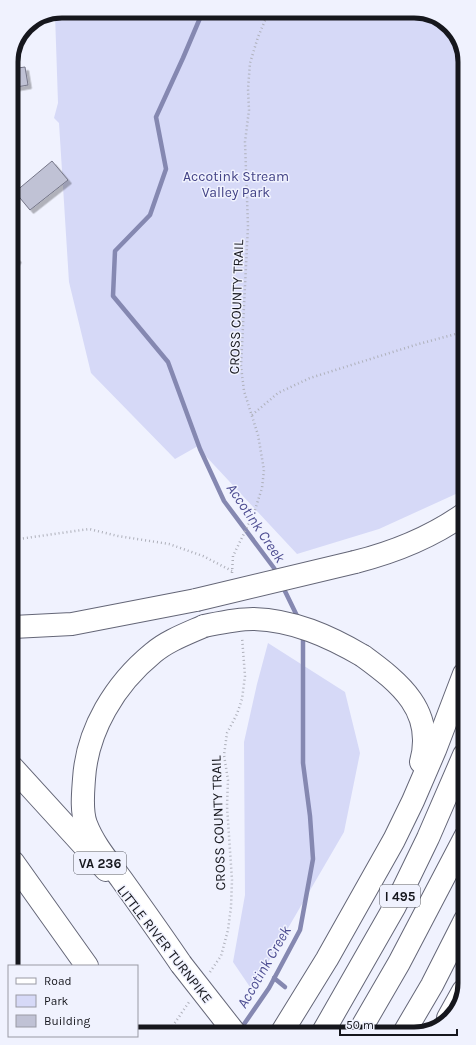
<svg xmlns="http://www.w3.org/2000/svg" width="476" height="1045" font-family="Karla,sans-serif">
  <style>
    .green { fill: #d6d9f7 }
    .lines { fill: none; stroke-linecap: round; stroke-linejoin: round }
    .stream { stroke: #8588b1; stroke-width: 4.5 }
    .building { fill: #c0c2d5; stroke: #757688; filter: url(#shadow) }
    .primary-casing { stroke: #646677; stroke-width: 24 }
    .motorway-casing { stroke: #646677; stroke-width: 24 }
    .path { stroke: #aeb0ba; stroke-width: 2.5; stroke-dasharray: 1 3; stroke-linecap: butt }
    .primary { stroke: #fff; stroke-width: 22 }
    .motorway { stroke: #fff; stroke-width: 22 }
    .primary-bridge-casing { stroke: #646677; stroke-width: 24; stroke-linecap: butt }
    .motorway-bridge-casing { stroke: #646677; stroke-width: 24; stroke-linecap: butt }
    .primary-bridge { stroke: #fff; stroke-width: 22 }
    .motorway-bridge { stroke: #fff; stroke-width: 22 }
    .labels { text-anchor: middle; stroke-width: 3; stroke-linejoin: round; paint-order: stroke }
    .shield { fill: #f0f2fe; stroke: #575960; stroke-width: 1 }
    .shield-label { font-size: 13px; font-weight: bold; fill: #16171d }
    .park-label { font-size: 14px; fill: #434386; stroke: #f0f2fe }
    .street-label { font-size: 14px; fill: #16171d; stroke: #f0f2fe }
    .water-label { font-size: 15px; font-style: italic; fill: #4e4e92; stroke: #f0f2fe }
    .rim { fill: none; stroke: #16171d; stroke-width: 5 }
  </style>
  <defs>
    <filter id="shadow"><feDropShadow dx="3.5" dy="3.5" stdDeviation="0" flood-color="#0004"/></filter>
  </defs>
  <rect width="100%" height="100%" fill="#f0f2fe"/>
  <g class="green">
    <polygon points="62,11 418,11 445,21 462,45 464,488 458,493 379,529 297,554 201,451 198,446 175,459 91,373 69,282 59,123 54,118 58,103 55,14"/>
    <polygon points="268,643 345,692 360,753 344,832 252,990 233,962 245,895 244,742 257,684"/>
  </g>
  <g class="lines">
    <g class="stream">
      <polyline points="203,11 183,58 156,117 166,169 150,215 115,251 113,296 168,362 200,449 224,501 274,568 277,575"/>
      <polyline points="282,585 299,620"/>
      <polyline points="274,978 285,987"/>
      <polyline points="240,1030 269,988 300,930 313,859 310,816 303,763 303,634"/>
    </g>
  </g>
  <g class="building">
    <polygon points="25,67 28,85 11,88 11,69"/>
    <polygon points="52,161 68,180 30,210 15,192"/>
    <polygon points="12,253 18,259 12,267"/>
  </g>
  <g class="lines">
    <g class="primary-casing">
      <g id="primary">
        <polyline points="13,768 106,870"/>
        <polyline points="13,862 87,966"/>
      </g>
    </g>
    <g class="motorway-casing">
      <g id="motorway">
        <path d="M355,562C395,552 430,538 464,514"/>
        <polyline points="13,627 72,624 196,600"/>
        <path d="M363,656C400,683 435,711 421,762"/>
        <path d="M181,964C162,936 142,908 122,880C109,862 94,845 86,824C81,811 83,793 84,779C87,730 115,684 153,653C167,641 186,634 204,626"/>
        <polyline points="448,1018 463,991"/>
        <polyline points="405,1031 432,985 465,920"/>
        <polyline points="282,1032 327,959 394,840 413,801 435,750 464,674"/>
        <polyline points="323,1032 395,906 428,838 464,755"/>
        <polyline points="359,1032 399,963 465,837"/>
      </g>
    </g>
    <g class="path">
      <polyline points="252,415 278,393 310,378 415,345 463,332"/>
      <polyline points="12,543 19,539 89,529 118,536 169,544 203,556 232,571"/>
      <polyline points="232,573 233,556 254,513 262,488 264,470 258,435 244,391 241,366 248,226 245,142 249,110 248,89 250,63 258,37 269,11"/>
      <polyline points="210,972 221,956 228,930 231,907 232,880 227,806 228,780 224,755 227,733 237,714 242,699 245,676 242,637"/>
      <polyline points="168,1033 189,1002"/>
    </g>
    <use href="#primary" class="primary"/>
    <use href="#motorway" class="motorway"/>
    <g class="primary-bridge-casing">
      <polyline id="primary-bridge" points="181,964 235,1033"/>
    </g>
    <g class="motorway-bridge-casing">
      <g id="motorway-bridge">
        <polyline points="196,600 355,562"/>
        <path d="M204,626C219,623 236,619 253,619C293,620 329,636 363,656"/>
      </g>
    </g>
    <use href="#primary-bridge" class="primary-bridge"/>
    <use href="#motorway-bridge" class="motorway-bridge"/>
  </g>
  <g class="labels">
    <g class="shield">
      <rect x="74" y="852" width="52" height="22" rx="3"/>
      <rect x="380" y="885" width="40" height="22" rx="3"/>
    </g>
    <g class="shield-label">
      <text x="100" y="868">VA 236</text>
      <text x="400" y="901">I 495</text>
    </g>
    <g class="park-label">
      <text x="236" y="181">Accotink Stream<tspan x="236" dy="16">Valley Park</tspan></text>
    </g>
    <g class="street-label">
      <text transform="translate(236 307) rotate(-88)" y="5">CROSS COUNTY TRAIL</text>
      <text transform="translate(218 823) rotate(-92)" y="5">CROSS COUNTY TRAIL</text>
      <text transform="translate(165 944) rotate(52)" y="5">LITTLE RIVER TURNPIKE</text>
    </g>
    <g class="water-label">
      <text transform="translate(256 523) rotate(56)" y="5">Accotink Creek</text>
      <text transform="translate(264 967) rotate(-60)" y="5">Accotink Creek</text>
    </g>
  </g>
  <path d="M0 0H476V1045H0ZM62 18H414A44 44 0 0 1 458 62V983A44 44 0 0 1 414 1027H62A44 44 0 0 1 18 983V62A44 44 0 0 1 62 18Z" fill="#f0f2fe" fill-rule="evenodd"/>
  <path class="rim" d="M62 18H414A44 44 0 0 1 458 62V983A44 44 0 0 1 414 1027H62A44 44 0 0 1 18 983V62A44 44 0 0 1 62 18Z"/>
  <rect x="8" y="965" width="130" height="72" fill="#f0f2fe" stroke="#999aa4"/>
  <rect x="16" y="978" width="20" height="6" fill="#ffffff" stroke="#999aa4"/>
  <text x="44" y="985" font-size="12" fill="#16171d">Road</text>
  <rect x="16" y="995" width="20" height="12" fill="#d6d9f7" stroke="#999aa4"/>
  <text x="44" y="1005" font-size="12" fill="#16171d">Park</text>
  <rect x="16" y="1015" width="20" height="12" fill="#c0c2d5" stroke="#999aa4"/>
  <text x="44" y="1025" font-size="12" fill="#16171d">Building</text>
  <path d="M340 1029v6h117v-6" fill="none" stroke="#16171d" stroke-width="2"/>
  <text x="346" y="1029" font-size="12" fill="#16171d" stroke="#f0f2fe" stroke-width="3" paint-order="stroke">50 m</text>
</svg>
